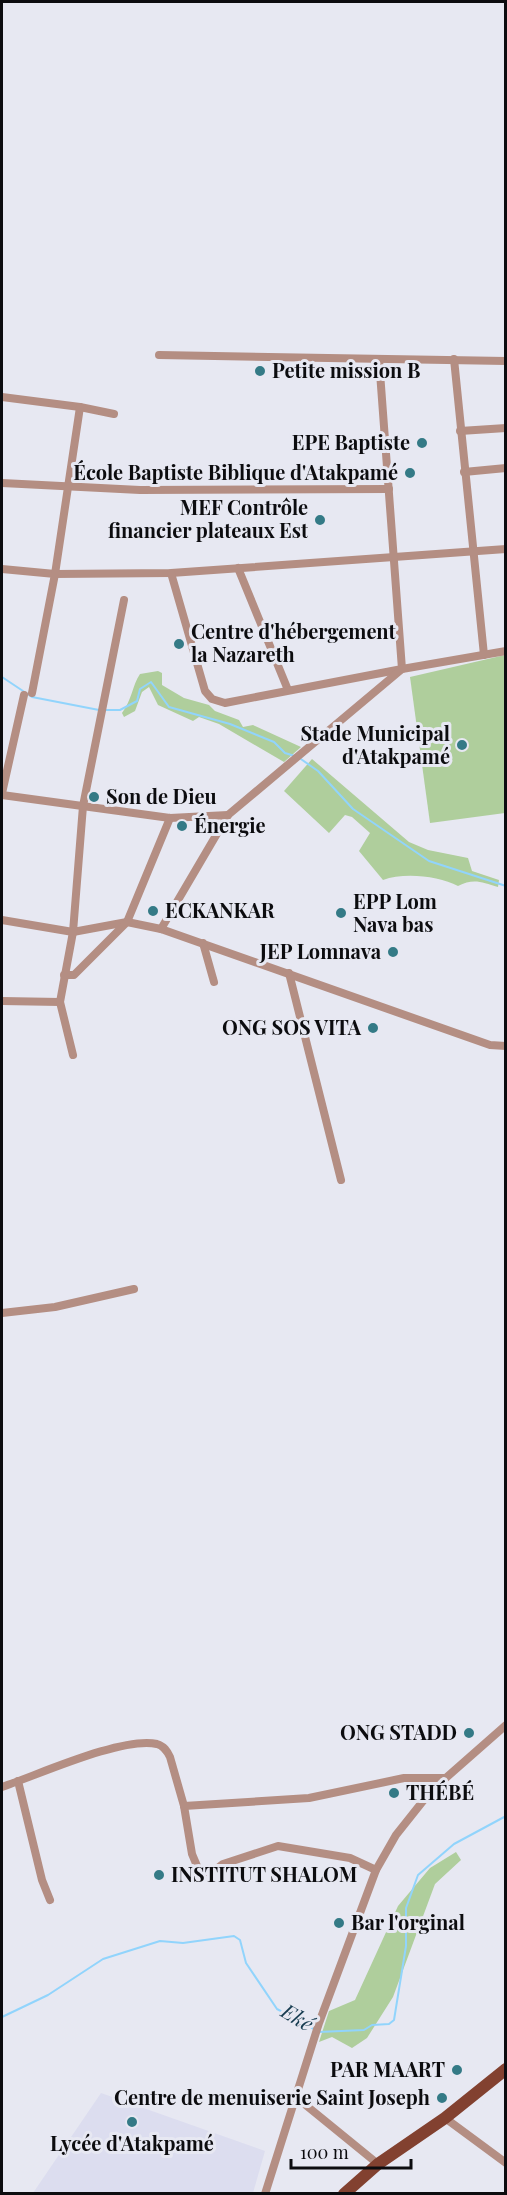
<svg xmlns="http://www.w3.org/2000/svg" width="507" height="2195" font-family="'Playfair Display',serif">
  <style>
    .built { fill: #dcddef }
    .green { fill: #afce9c }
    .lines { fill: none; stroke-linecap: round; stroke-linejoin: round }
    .stream { stroke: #91d4fc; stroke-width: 2 }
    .minor { stroke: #b48e83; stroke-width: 8 }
    .primary { stroke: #824130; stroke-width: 12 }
    .poi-dot { fill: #347a86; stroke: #e7e8f2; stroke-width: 2 }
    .labels { text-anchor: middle; stroke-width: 6; stroke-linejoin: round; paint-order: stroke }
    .poi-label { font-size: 20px; font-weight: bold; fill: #0c0c0f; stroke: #e7e8f2; text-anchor: start }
    .water-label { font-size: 21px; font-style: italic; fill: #163b50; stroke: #e7e8f2 }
  </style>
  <rect width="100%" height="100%" fill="#e7e8f2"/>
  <polygon class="built" points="101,2093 265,2151 253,2193 33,2193"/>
  <g class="green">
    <polygon points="505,655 505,813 430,823 410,677"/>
    <path d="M158,671L162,673V685L184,698L209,705L215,711L239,720L243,727L253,725L301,747L284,762L219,724L199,717L193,721L158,705L149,687L142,692L135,711L124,717L122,713C132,700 132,686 140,674Z"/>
    <path d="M312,759L409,842L428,850L468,858L472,871L499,880L498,887C482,882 473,878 458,886C439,876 404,872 383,880L359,851L370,833L352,817L345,815L329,833L284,791Z"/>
    <polygon points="456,1852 461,1860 435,1884 393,1997 367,2038 352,2048 332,2037 319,2042 329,2011 355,2000 398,1906 430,1868"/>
  </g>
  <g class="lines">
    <g class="stream">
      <polyline points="2,677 32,697 99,710"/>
      <polyline points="105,710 120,710 137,701 140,689 151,682 169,707 230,724 274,742 285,753 298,757 318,771 353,809 429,861 506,886"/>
      <polyline points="2,2017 48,1995 103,1959 160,1941 183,1943 234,1936 240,1940 246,1963 277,2009 314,2029"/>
      <polyline points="319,2032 364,2030 372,2025 389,2024 394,2020 406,1946 406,1908 418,1875 454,1844 506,1816"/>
    </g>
    <g class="minor">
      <polyline points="159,355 506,361"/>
      <polyline points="454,359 484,655"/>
      <polyline points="2,397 80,407 114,414"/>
      <polyline points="460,431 506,428"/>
      <polyline points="464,472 506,468"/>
      <polyline points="2,483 140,490 389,489"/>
      <polyline points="238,568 288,690"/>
      <polyline points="2,569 55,574 171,573 506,549"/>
      <polyline points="171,573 205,691 212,699 225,703 402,669 379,359"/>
      <polyline points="32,693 55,574 80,407"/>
      <polyline points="2,793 24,695"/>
      <polyline points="2,795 170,818 228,815"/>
      <polyline points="2,920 73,932 127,922 161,929 490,1045 506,1046"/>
      <polyline points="161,929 228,815 402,669 506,651"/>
      <polyline points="203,943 214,982"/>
      <polyline points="289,973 341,1180"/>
      <polyline points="64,975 74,975 127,922 170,818"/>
      <polyline points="2,1001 60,1002"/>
      <polyline points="73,1055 60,1002 73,932 83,806 124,600"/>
      <polyline points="2,1313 55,1307 134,1289"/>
      <polyline points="18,1781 42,1880 50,1900"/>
      <path d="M2,1787C38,1775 123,1736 157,1744C164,1746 167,1751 170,1757L184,1806L192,1854L200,1873L214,1871L223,1864L278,1846L350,1858L376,1870"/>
      <polyline points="184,1806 309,1798 404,1778 444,1778"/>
      <polyline points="297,2098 378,2164"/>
      <polyline points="445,2118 506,2163"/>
      <polyline points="265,2194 319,2023 376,1870 396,1835 431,1791 506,1725"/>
    </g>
    <polyline class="primary" points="344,2194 378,2164 445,2118 506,2069"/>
  </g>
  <g class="poi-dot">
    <circle cx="260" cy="371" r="6"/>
    <circle cx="422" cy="443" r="6"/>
    <circle cx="410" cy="473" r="6"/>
    <circle cx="320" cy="520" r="6"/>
    <circle cx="179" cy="644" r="6"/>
    <circle cx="462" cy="745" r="6"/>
    <circle cx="94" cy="797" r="6"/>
    <circle cx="182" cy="826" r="6"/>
    <circle cx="153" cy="911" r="6"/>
    <circle cx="341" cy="913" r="6"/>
    <circle cx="393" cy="952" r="6"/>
    <circle cx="373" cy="1028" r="6"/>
    <circle cx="469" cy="1733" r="6"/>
    <circle cx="394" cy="1793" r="6"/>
    <circle cx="159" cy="1875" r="6"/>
    <circle cx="339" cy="1923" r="6"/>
    <circle cx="457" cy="2070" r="6"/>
    <circle cx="442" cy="2098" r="6"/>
    <circle cx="132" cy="2122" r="6"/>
  </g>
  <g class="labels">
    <g class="poi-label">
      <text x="272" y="378">Petite mission B</text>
      <text x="410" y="450" text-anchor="end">EPE Baptiste</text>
      <text x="398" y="480" text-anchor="end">École Baptiste Biblique d'Atakpamé</text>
      <text x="308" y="515" text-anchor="end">MEF Contrôle<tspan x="308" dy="23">financier plateaux Est</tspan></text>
      <text x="191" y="639">Centre d'hébergement<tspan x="191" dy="23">la Nazareth</tspan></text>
      <text x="450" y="741" text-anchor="end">Stade Municipal<tspan x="450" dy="23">d'Atakpamé</tspan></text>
      <text x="106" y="804">Son de Dieu</text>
      <text x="194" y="833">Énergie</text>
      <text x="353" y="909">EPP Lom<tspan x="353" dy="23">Nava bas</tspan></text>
      <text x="165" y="918">ECKANKAR</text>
      <text x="381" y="959" text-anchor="end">JEP Lomnava</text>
      <text x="361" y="1035" text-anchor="end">ONG SOS VITA</text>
      <text x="457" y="1740" text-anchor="end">ONG STADD</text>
      <text x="406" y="1800">THÉBÉ</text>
      <text x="171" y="1882">INSTITUT SHALOM</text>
      <text x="351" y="1930">Bar l'orginal</text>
      <text x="445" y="2077" text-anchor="end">PAR MAART</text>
      <text x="430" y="2105" text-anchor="end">Centre de menuiserie Saint Joseph</text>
      <text x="132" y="2151" text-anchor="middle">Lycée d'Atakpamé</text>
    </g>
    <g class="water-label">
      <text transform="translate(297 2018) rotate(31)" y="7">Eké</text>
    </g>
  </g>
  <rect width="507" height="2195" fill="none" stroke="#0c0c0f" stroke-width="6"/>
  <path d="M291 2159v9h120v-9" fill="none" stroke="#0c0c0f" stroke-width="3"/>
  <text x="300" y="2159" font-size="18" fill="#0c0c0f" stroke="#e7e8f2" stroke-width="4.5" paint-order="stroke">100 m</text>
</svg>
